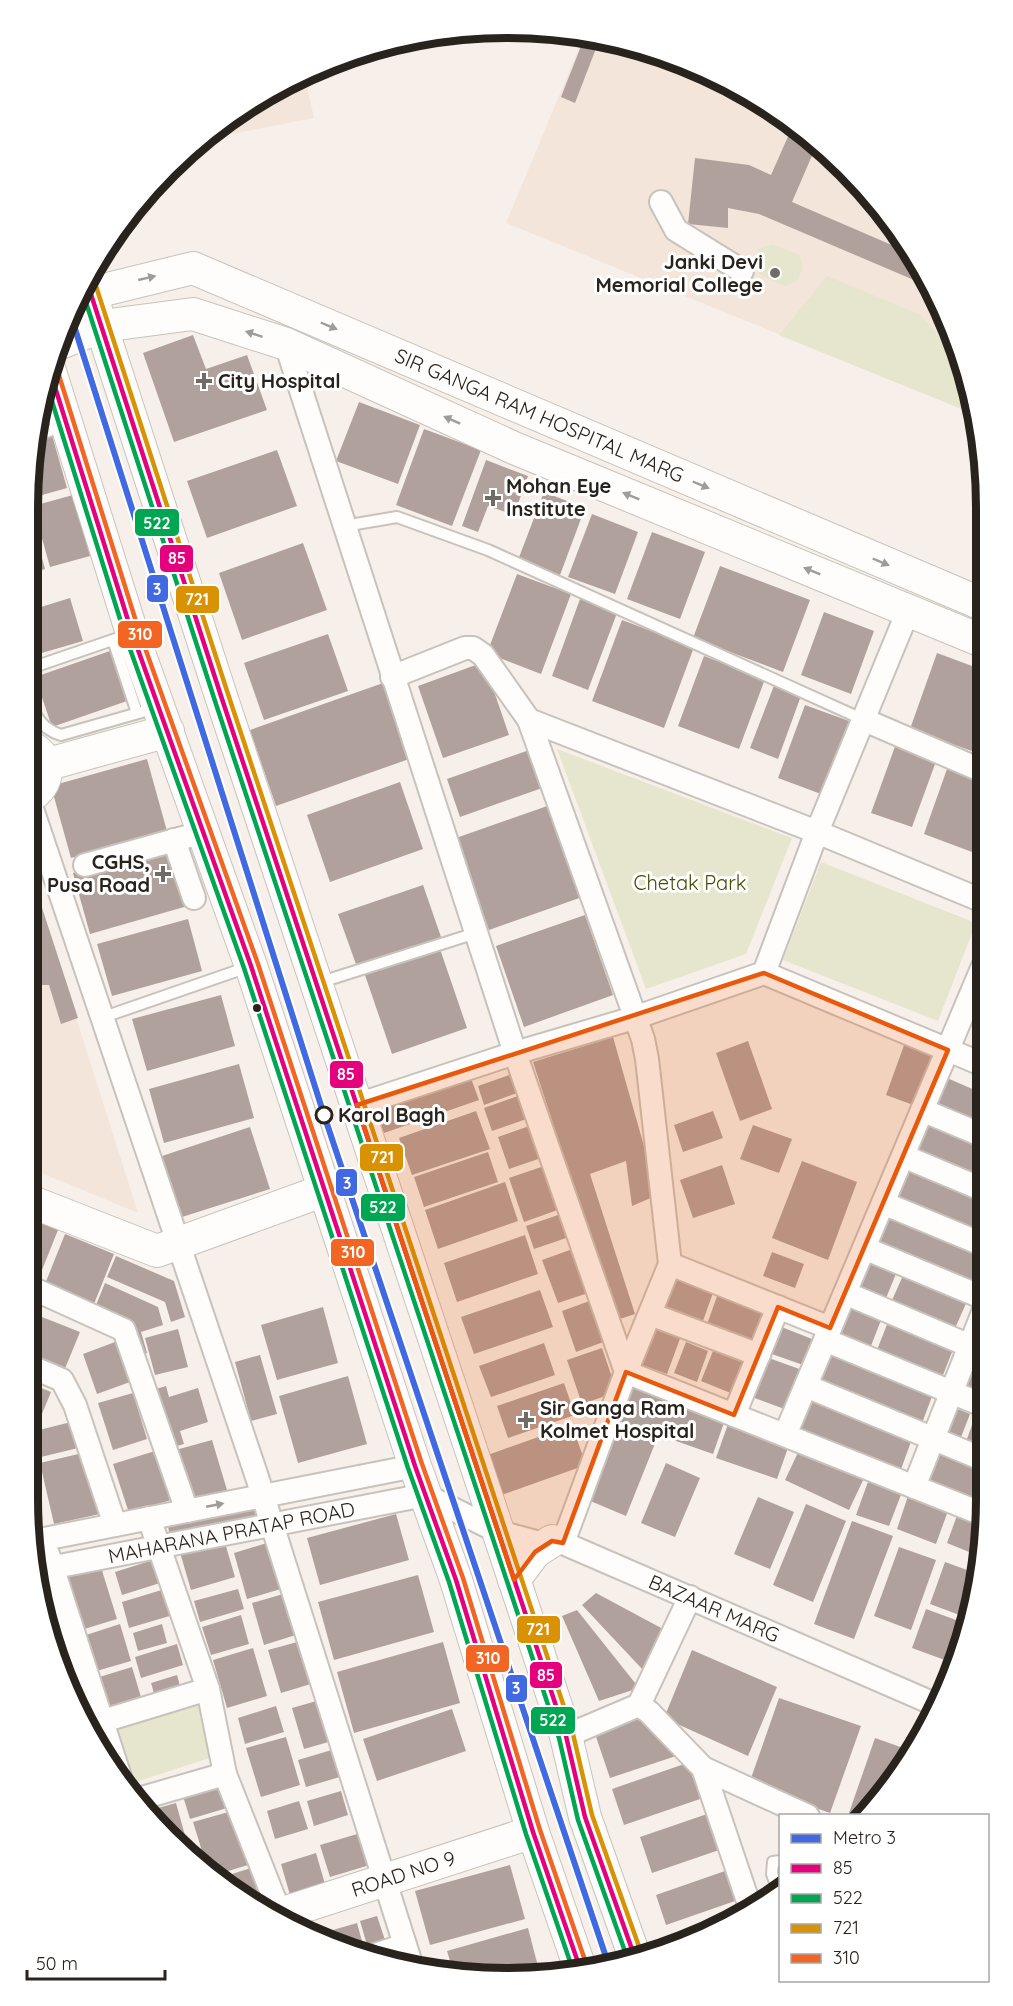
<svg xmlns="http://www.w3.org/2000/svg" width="1013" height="2006" font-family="Quicksand,sans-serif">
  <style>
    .education { fill: #f3e5da }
    .green { fill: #e6e5ce }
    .building { fill: #b0a19d }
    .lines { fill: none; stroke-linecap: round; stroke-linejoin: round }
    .lane-casing { stroke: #c8c2bc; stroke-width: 14 }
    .street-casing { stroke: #c8c2bc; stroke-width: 26 }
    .secondary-casing { stroke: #c8c2bc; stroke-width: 34 }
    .lane { stroke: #fefdfc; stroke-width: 10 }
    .street { stroke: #fefdfc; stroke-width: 22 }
    .secondary { stroke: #fefdfc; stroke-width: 32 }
    .bus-1-casing { stroke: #fff; stroke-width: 9 }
    .bus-2-casing { stroke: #fff; stroke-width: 9 }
    .bus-3-casing { stroke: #fff; stroke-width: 9 }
    .bus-4-casing { stroke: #fff; stroke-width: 9 }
    .bus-1 { stroke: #e5007d; stroke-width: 4.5 }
    .bus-2 { stroke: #00a651; stroke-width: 4.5 }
    .bus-3 { stroke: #d89204; stroke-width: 4.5 }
    .bus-4 { stroke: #f26522; stroke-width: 4.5 }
    .metro-1-casing { stroke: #fff; stroke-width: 10 }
    .metro-1 { stroke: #4169e1; stroke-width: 6 }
    .oneway { fill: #9e9b98 }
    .marked { fill: #e8590c; fill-opacity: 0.2; stroke: #e8590c; stroke-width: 4.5; stroke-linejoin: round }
    .poi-dot { fill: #716b65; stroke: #fff; stroke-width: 2 }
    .bus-dot { fill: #29231e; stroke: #fff; stroke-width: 2 }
    .stop-dot { fill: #fff; stroke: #29231e; stroke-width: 3 }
    .labels { text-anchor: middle; stroke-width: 6; stroke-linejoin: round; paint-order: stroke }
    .poi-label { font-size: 20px; font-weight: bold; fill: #29231e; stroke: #fff; text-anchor: start }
    .street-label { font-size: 20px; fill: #29231e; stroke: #fff }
    .park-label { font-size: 20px; fill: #494a03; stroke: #fff }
    .stop-label { font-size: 20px; font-weight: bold; fill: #29231e; stroke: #fff; text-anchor: start }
    .rim { fill: none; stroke: #29231e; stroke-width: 8 }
    .line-badge { stroke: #fff; stroke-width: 2 }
    .badge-label { font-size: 16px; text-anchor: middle; font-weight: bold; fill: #fff }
  </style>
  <rect width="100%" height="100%" fill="#f7f0ea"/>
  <g class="education">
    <polygon points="584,36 630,43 718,76 799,126 887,215 950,323 974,414 506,223"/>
    <polygon points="304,74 314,118 217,137 206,135 266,91"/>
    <polygon points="28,866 138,1213 27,1167"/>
  </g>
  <g class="green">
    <polygon points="771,244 800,255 803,268 797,281 785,286 762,276 753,266 758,249"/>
    <polygon points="827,276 921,315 959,360 974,414 779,335"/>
    <polygon points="557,749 792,838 746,954 646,989"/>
    <polygon points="821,862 976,923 938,1021 783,960"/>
    <polygon points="201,1688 222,1754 123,1786 90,1724"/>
  </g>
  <g class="building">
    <polygon points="585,36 600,38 575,103 561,97"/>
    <polygon points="270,90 273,105 235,114 266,91"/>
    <polygon points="794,123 817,144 792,202 908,252 928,286 759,214 728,208 728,228 688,224 695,158 749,165 771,175"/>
    <polygon points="193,335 206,369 247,355 267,410 174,442 143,353"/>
    <polygon points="359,402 420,425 398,484 336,461"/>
    <polygon points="424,429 481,450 452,526 396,505"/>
    <polygon points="52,435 67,488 28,499 28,475 34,440"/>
    <polygon points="277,450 297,506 207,538 187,481"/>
    <polygon points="486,460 528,476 514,515 488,506 478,532 462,526"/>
    <polygon points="544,492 585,508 560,575 518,560"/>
    <polygon points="73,495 90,556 50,567 33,506"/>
    <polygon points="592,514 638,532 615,594 568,577"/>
    <polygon points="32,521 45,569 28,574 28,522"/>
    <polygon points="652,532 705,552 680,619 627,599"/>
    <polygon points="303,543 327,610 242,640 219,573"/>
    <polygon points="720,566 810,600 783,672 693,638"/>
    <polygon points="517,574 571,594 541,674 487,653"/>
    <polygon points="70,598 83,641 28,657 28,611"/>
    <polygon points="580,599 617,613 588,690 552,676"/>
    <polygon points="824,612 874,631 851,694 801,675"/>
    <polygon points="622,620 694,647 664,728 592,701"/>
    <polygon points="328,634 348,691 264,720 244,663"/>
    <polygon points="110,651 127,701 52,727 35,677"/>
    <polygon points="937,653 983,670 983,755 910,729"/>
    <polygon points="704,656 765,679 739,749 678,726"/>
    <polygon points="484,662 509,735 443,758 418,686"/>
    <polygon points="386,682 412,758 276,806 250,730"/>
    <polygon points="775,683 802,693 778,759 750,748"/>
    <polygon points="805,705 849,721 821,794 778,778"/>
    <polygon points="897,741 938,756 912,827 871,813"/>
    <polygon points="532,749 545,787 460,817 447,779"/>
    <polygon points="953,752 983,763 983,821 972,852 924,834"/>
    <polygon points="147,759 167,831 71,858 51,786"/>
    <polygon points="400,782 423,849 330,882 307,815"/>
    <polygon points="553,804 585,896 489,930 456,838"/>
    <polygon points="174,844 191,905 90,934 73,873"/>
    <polygon points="32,877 78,1018 61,1024 49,985 28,985 28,973 36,974 41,966 28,925 28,878"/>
    <polygon points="423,885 441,937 357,967 338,914"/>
    <polygon points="585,915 613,995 524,1027 496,946"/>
    <polygon points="188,919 202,971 112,996 97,944"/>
    <polygon points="440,949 467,1028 392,1054 365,975"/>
    <polygon points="221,995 235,1046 147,1071 132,1019"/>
    <polygon points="613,1037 646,1153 653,1197 632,1206 626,1161 590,1174 635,1314 617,1320 533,1062"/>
    <polygon points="907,1037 937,1048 916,1106 886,1095"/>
    <polygon points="748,1041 772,1109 740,1121 716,1053"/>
    <polygon points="239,1064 254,1118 164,1143 149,1089"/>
    <polygon points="468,1070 479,1100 384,1133 373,1103"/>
    <polygon points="518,1072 525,1090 484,1105 478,1086"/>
    <polygon points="947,1078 984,1094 984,1126 935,1104"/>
    <polygon points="526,1093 535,1116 492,1131 484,1108"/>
    <polygon points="476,1111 490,1149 412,1175 399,1138"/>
    <polygon points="713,1111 723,1138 683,1152 674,1125"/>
    <polygon points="927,1118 984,1141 984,1181 913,1151"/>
    <polygon points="532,1125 544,1157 509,1169 498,1137"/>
    <polygon points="753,1125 792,1139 779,1173 740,1159"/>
    <polygon points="250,1127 270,1189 182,1217 162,1156"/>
    <polygon points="488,1152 498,1182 424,1207 414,1177"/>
    <polygon points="802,1161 857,1182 828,1260 772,1238"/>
    <polygon points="550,1164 566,1207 524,1222 509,1178"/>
    <polygon points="722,1165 735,1204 693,1218 680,1180"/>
    <polygon points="906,1169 984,1203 984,1239 893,1200"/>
    <polygon points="505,1182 518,1221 438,1249 425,1210"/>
    <polygon points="889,1210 984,1254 970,1288 873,1244"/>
    <polygon points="564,1213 572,1236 534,1249 526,1226"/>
    <polygon points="27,1217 58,1230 36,1285 27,1281"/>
    <polygon points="65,1234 114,1254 92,1309 43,1289"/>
    <polygon points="525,1235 538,1274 457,1302 444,1263"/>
    <polygon points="578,1247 594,1291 558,1303 542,1260"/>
    <polygon points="772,1252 804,1264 795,1288 763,1276"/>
    <polygon points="116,1256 174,1281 185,1317 171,1322 165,1302 107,1277"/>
    <polygon points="869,1256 898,1269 884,1303 854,1290"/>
    <polygon points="905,1271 968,1299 952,1335 889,1307"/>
    <polygon points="678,1273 715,1287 703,1321 666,1307"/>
    <polygon points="105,1283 158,1307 163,1325 141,1332 147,1353 138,1356 94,1310"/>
    <polygon points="720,1288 774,1308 759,1347 706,1327"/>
    <polygon points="540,1290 553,1327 474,1354 461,1317"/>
    <polygon points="595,1299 609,1340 576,1352 562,1311"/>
    <polygon points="847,1301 883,1315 869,1351 833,1336"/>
    <polygon points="323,1307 338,1363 277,1380 261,1325"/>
    <polygon points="37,1315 80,1332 64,1371 27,1356 27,1340"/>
    <polygon points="888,1322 954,1347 941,1380 875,1355"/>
    <polygon points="779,1326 812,1339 803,1365 769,1353"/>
    <polygon points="657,1327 681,1336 667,1374 642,1365"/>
    <polygon points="178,1329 188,1367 155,1375 145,1338"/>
    <polygon points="115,1342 130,1382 97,1394 83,1354"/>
    <polygon points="686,1342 708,1351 697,1382 674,1373"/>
    <polygon points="544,1343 555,1375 491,1397 479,1366"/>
    <polygon points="602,1348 617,1392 582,1404 567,1360"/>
    <polygon points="829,1350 934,1391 921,1426 816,1386"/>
    <polygon points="713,1351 750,1365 738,1396 701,1381"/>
    <polygon points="260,1355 277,1414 251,1421 235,1362"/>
    <polygon points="766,1357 802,1370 787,1410 752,1397"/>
    <polygon points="974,1358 985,1362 985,1399 962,1390"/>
    <polygon points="348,1376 367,1444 298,1463 279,1396"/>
    <polygon points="27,1382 51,1392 37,1426 27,1422"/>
    <polygon points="564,1383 575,1415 508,1438 497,1406"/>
    <polygon points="632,1384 726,1417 713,1454 619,1421"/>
    <polygon points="166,1386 169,1397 198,1388 208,1422 180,1431 184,1444 174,1447 156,1389"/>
    <polygon points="133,1393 147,1439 113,1450 98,1403"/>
    <polygon points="810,1400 912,1439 900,1472 798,1432"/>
    <polygon points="955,1408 970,1414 958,1445 943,1440"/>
    <polygon points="976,1414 985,1417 985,1454 964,1447"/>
    <polygon points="75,1421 82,1447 41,1457 35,1431"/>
    <polygon points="728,1424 789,1445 777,1479 716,1458"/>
    <polygon points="572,1425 586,1465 496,1497 482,1457"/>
    <polygon points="618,1425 656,1441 626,1516 588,1500"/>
    <polygon points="212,1440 227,1490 187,1502 172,1451"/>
    <polygon points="802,1444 866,1474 849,1510 785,1480"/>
    <polygon points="936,1450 985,1468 976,1501 924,1482"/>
    <polygon points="155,1451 171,1500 129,1513 113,1464"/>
    <polygon points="87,1452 100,1514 54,1524 40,1463"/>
    <polygon points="666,1463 700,1478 675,1537 641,1523"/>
    <polygon points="869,1479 902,1492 889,1526 856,1515"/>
    <polygon points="909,1493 949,1508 936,1544 897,1529"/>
    <polygon points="758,1497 794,1512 770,1569 734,1554"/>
    <polygon points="806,1504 846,1521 813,1602 773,1585"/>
    <polygon points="254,1508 256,1520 170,1536 167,1522"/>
    <polygon points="959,1510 985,1524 974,1554 947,1543"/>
    <polygon points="396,1514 409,1560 320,1585 307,1538"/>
    <polygon points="852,1521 893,1536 854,1639 814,1624"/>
    <polygon points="223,1536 235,1577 191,1590 179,1549"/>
    <polygon points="270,1542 284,1588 247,1599 234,1553"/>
    <polygon points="899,1547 936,1560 911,1630 874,1616"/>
    <polygon points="153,1560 160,1583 122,1595 115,1572"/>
    <polygon points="945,1562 978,1574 970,1619 930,1604"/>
    <polygon points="100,1564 117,1619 81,1630 64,1574"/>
    <polygon points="418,1575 434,1632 334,1660 318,1602"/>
    <polygon points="41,1587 52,1616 47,1618"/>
    <polygon points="165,1589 173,1615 129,1628 122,1602"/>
    <polygon points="238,1589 244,1609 200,1622 194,1601"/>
    <polygon points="290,1592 302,1633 264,1645 252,1603"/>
    <polygon points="596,1593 663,1629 643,1670 582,1605"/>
    <polygon points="926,1609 967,1624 953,1663 912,1648"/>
    <polygon points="577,1610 639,1688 599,1701 562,1616"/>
    <polygon points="241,1615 249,1644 211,1655 202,1627"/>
    <polygon points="52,1620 63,1656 55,1658 47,1622"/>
    <polygon points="120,1624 131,1661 93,1672 83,1636"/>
    <polygon points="162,1624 167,1643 138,1651 133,1633"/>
    <polygon points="301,1641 314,1683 281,1693 268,1650"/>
    <polygon points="443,1642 460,1703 354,1733 337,1672"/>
    <polygon points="177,1644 183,1665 141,1678 135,1657"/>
    <polygon points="253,1648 267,1696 227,1708 213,1660"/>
    <polygon points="692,1650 777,1687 748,1756 664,1718"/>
    <polygon points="68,1658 76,1686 71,1688 57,1662"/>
    <polygon points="132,1667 143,1704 104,1716 93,1679"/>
    <polygon points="177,1675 182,1693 156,1700 151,1683"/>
    <polygon points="779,1698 861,1726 830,1813 749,1784"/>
    <polygon points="320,1700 332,1741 304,1749 292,1708"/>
    <polygon points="276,1706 284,1732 245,1744 238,1718"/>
    <polygon points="452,1709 466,1751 377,1781 363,1739"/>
    <polygon points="643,1715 679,1755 610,1778 593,1728"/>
    <polygon points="286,1737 300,1785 261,1797 246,1748"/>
    <polygon points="875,1738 909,1750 862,1816 856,1816 849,1813"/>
    <polygon points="335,1749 343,1776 306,1787 298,1760"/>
    <polygon points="690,1762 703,1798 624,1825 612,1789"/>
    <polygon points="220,1785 227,1808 190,1819 183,1796"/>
    <polygon points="341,1791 348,1815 314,1826 307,1801"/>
    <polygon points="299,1801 308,1829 275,1839 267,1811"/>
    <polygon points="176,1803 186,1839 179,1841 147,1811"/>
    <polygon points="232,1811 248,1865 215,1875 207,1867 193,1822"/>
    <polygon points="710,1813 722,1849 652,1873 640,1837"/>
    <polygon points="364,1832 373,1864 330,1877 320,1845"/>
    <polygon points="316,1853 325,1884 290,1895 281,1864"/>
    <polygon points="510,1865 525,1919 430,1945 415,1891"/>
    <polygon points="251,1868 263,1911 240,1898 219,1878"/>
    <polygon points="725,1871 735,1901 666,1925 656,1895"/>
    <polygon points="738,1911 739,1915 719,1929 678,1942 675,1933"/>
    <polygon points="377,1916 387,1946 369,1952 360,1921"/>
    <polygon points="357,1923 365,1952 360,1954 330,1944 326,1932"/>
    <polygon points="528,1928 540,1974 453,1971 447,1951"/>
  </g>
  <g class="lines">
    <g class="lane-casing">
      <g id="lane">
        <polyline points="35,436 63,426"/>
        <polyline points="344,526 397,517 488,550 862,719"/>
        <polyline points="113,640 137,713"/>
        <polyline points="28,669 130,634"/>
        <path d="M28,697C35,715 41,729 61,735L156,708"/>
        <polyline points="318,983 476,933"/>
        <polyline points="101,1018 248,967"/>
        <polyline points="777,1888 772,1874 773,1862 780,1861"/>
      </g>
    </g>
    <g class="street-casing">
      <g id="street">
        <polyline points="661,202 676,230 742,271"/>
        <polyline points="286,344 515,1053 634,1018 764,973 984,1065"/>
        <polyline points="392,677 465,648 473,648 483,655 529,720 643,1039 647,1059 670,1264 626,1372 563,1543"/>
        <polyline points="862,719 983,771"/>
        <polyline points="529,720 817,832 983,901"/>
        <polyline points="28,797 257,1477 413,1970"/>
        <polyline points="174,840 194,898"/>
        <polyline points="85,865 204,832"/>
        <polyline points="764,973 817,832 908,611"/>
        <polyline points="357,1105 515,1053 626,1372 985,1515"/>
        <polyline points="922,1110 984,1136"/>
        <polyline points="903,1156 984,1190"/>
        <polyline points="883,1203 984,1245"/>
        <polyline points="864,1248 984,1298"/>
        <polyline points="670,1264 830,1328"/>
        <polyline points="27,1286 124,1330 187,1511"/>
        <polyline points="845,1293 982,1351"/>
        <polyline points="650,1314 759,1355"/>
        <polyline points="825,1340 985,1406"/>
        <polyline points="27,1365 62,1380 75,1405 115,1525"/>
        <polyline points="806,1386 985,1460"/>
        <polyline points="734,1415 778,1307"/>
        <polyline points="785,1435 983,966"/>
        <polyline points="914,1487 984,1310"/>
        <polyline points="149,1518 208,1689 225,1774 283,1921"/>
        <polyline points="34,1541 415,1466"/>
        <polyline points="48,1554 123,1786"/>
        <path id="s1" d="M39,1570L425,1495L499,1532L540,1543H563L939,1706"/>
        <polyline points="639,1705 690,1597"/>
        <polyline points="90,1725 208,1689"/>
        <polyline points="566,1736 639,1705 649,1712 703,1768 750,1907"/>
        <polyline points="703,1768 808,1816"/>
        <polyline points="135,1800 225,1774"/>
        <polyline points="369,1957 405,1945"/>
      </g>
    </g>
    <g class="secondary-casing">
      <g id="secondary">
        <polyline points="86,279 221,696 566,1736 585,1817 634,1955"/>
        <path id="s2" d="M75,297L193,268L982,604"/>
        <polyline points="58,344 102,326 193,314 286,344 514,448 982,641"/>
        <polyline points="49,368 132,633 251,966 415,1466 456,1580 533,1832 581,1971"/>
        <polyline points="45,765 168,731"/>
        <path d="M28,797C50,787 54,756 28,746"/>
        <polyline points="27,1200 157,1251 325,1190"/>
        <polyline points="514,1580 535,1552 552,1541"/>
        <path id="s3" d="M274,1916L533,1832"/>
      </g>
    </g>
    <use href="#lane" class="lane"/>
    <use href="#street" class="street"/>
    <use href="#secondary" class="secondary"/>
    <g class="bus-1-casing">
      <g id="bus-1">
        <polyline points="86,279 221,696 566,1736 585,1817 634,1955"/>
        <polyline points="49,368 132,633 251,966 415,1466 456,1580 533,1832 581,1971"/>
      </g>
    </g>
    <g class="bus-2-casing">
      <g id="bus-2">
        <polyline points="81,287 214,698 559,1738 578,1820 627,1957"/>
        <polyline points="45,379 125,635 244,968 408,1468 449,1582 526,1834 574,1973"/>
      </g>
    </g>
    <g class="bus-3-casing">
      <polyline id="bus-3" points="93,277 228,694 573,1734 592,1815 641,1952"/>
    </g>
    <g class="bus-4-casing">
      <polyline id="bus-4" points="56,366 139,631 258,964 422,1464 463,1578 540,1830 588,1969"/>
    </g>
    <use href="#bus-1" class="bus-1"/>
    <use href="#bus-2" class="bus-2"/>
    <use href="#bus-3" class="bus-3"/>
    <use href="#bus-4" class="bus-4"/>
    <g class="metro-1-casing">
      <polyline id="metro-1" points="70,313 324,1115 608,1963"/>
    </g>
    <use href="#metro-1" class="metro-1"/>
  </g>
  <defs><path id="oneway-solid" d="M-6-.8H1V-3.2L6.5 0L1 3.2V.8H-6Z" transform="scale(1.5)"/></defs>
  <g class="oneway">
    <use href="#oneway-solid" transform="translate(147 278) rotate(-13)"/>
    <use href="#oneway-solid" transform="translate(329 326) rotate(23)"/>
    <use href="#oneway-solid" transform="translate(254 334) rotate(-162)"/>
    <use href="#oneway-solid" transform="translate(452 420) rotate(-156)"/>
    <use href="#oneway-solid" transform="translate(701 485) rotate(23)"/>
    <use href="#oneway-solid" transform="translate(631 496) rotate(-158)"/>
    <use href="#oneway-solid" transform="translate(881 562) rotate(23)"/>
    <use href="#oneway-solid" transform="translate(812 571) rotate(-158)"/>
    <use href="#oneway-solid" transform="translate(215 1505) rotate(-11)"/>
  </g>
  <path class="marked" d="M764,973L948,1050L830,1328L778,1307L734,1415L626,1372L563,1543L552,1541L535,1552L514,1580L357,1105Z"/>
  <g class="poi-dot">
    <circle cx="775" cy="273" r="6"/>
    <path d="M201 372h6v6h6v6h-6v6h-6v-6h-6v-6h6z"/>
    <path d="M490 489h6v6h6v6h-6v6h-6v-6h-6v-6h6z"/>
    <path d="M160 865h6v6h6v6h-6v6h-6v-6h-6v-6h6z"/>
    <path d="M523 1411h6v6h6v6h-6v6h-6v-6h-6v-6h6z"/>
  </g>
  <circle class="bus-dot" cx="257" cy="1008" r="5"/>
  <circle class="stop-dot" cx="324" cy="1115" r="8"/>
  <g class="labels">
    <g class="poi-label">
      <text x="763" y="269" text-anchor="end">Janki Devi<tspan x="763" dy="23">Memorial College</tspan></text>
      <text x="218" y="388">City Hospital</text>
      <text x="506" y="493">Mohan Eye<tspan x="506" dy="23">Institute</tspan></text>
      <text x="150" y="869" text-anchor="end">CGHS,<tspan x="150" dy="23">Pusa Road</tspan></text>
      <text x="540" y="1415">Sir Ganga Ram<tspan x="540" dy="23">Kolmet Hospital</tspan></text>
    </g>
    <g class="street-label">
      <text dy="7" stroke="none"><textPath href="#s2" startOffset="498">SIR GANGA RAM HOSPITAL MARG</textPath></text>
      <text dy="7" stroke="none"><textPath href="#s1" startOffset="196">MAHARANA PRATAP ROAD</textPath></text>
      <text dy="7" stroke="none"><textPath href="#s1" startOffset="706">BAZAAR MARG</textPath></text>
      <text dy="7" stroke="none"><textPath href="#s3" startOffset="136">ROAD NO 9</textPath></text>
    </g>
    <g class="park-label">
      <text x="690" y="890">Chetak Park</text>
    </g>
    <g class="stop-label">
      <text x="338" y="1122">Karol Bagh</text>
    </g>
  </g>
  <path d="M0 0H1013V2006H0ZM507 38H507A469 469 0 0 1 976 507V1499A469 469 0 0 1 507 1968H507A469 469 0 0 1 38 1499V507A469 469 0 0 1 507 38Z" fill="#fff" fill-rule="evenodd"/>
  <path class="rim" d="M507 38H507A469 469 0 0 1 976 507V1499A469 469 0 0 1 507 1968H507A469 469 0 0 1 38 1499V507A469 469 0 0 1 507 38Z"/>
  <g class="line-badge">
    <rect x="134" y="508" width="46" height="29" rx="6" fill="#00a651"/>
    <rect x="159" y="544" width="35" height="29" rx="6" fill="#e5007d"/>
    <rect x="146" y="574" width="23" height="29" rx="6" fill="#4169e1"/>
    <rect x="175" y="585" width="45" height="29" rx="6" fill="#d89204"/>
    <rect x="117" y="620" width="46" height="29" rx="6" fill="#f26522"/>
    <rect x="329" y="1060" width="35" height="29" rx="6" fill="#e5007d"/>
    <rect x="359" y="1143" width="45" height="29" rx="6" fill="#d89204"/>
    <rect x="335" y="1168" width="23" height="29" rx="6" fill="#4169e1"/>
    <rect x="360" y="1193" width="46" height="29" rx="6" fill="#00a651"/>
    <rect x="330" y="1238" width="45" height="29" rx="6" fill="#f26522"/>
    <rect x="516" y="1615" width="45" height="29" rx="6" fill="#d89204"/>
    <rect x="465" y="1644" width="45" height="29" rx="6" fill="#f26522"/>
    <rect x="529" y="1661" width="34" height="28" rx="6" fill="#e5007d"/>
    <rect x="505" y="1674" width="23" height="29" rx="6" fill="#4169e1"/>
    <rect x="530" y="1706" width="46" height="29" rx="6" fill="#00a651"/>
  </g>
  <g class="badge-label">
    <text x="157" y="529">522</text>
    <text x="177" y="564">85</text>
    <text x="157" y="595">3</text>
    <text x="197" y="605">721</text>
    <text x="140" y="640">310</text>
    <text x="346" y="1080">85</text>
    <text x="382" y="1163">721</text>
    <text x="347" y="1189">3</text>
    <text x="383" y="1213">522</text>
    <text x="353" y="1258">310</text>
    <text x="538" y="1635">721</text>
    <text x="488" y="1664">310</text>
    <text x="546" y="1681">85</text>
    <text x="516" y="1694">3</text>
    <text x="553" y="1726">522</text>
  </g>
  <rect x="779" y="1814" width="210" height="168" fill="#ffffff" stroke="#a9a7a5" stroke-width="1.5"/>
  <rect x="791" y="1834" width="30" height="9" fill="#4169e1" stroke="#a9a7a5" stroke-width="1.5"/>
  <text x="833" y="1844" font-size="18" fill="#29231e">Metro 3</text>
  <rect x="791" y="1864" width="30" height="9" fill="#e5007d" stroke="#a9a7a5" stroke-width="1.5"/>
  <text x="833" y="1874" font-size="18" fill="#29231e">85</text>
  <rect x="791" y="1894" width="30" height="9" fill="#00a651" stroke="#a9a7a5" stroke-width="1.5"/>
  <text x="833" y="1904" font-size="18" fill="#29231e">522</text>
  <rect x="791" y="1924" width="30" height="9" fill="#d89204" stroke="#a9a7a5" stroke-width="1.5"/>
  <text x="833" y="1934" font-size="18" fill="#29231e">721</text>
  <rect x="791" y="1954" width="30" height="9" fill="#f26522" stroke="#a9a7a5" stroke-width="1.5"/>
  <text x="833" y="1964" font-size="18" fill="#29231e">310</text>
  <path d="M27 1970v9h138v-9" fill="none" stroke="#29231e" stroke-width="3"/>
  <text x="36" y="1970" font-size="18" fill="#29231e" stroke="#ffffff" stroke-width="4.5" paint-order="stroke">50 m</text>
</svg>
